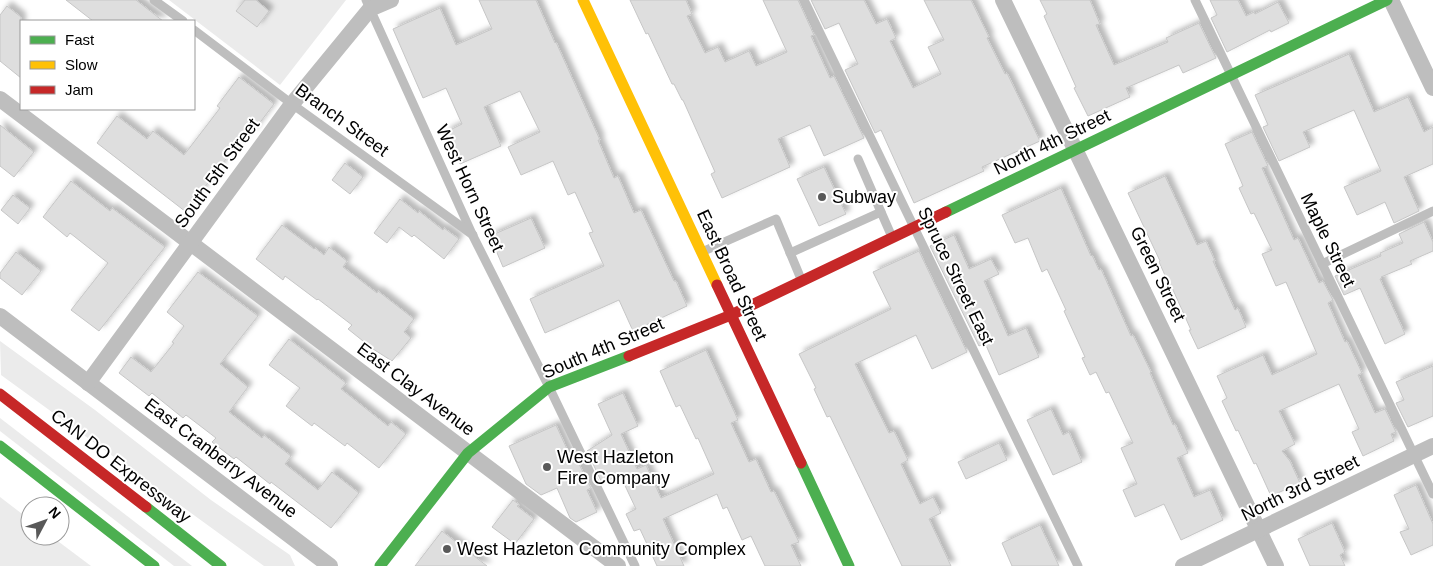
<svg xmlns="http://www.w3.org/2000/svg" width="1433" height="566" font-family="Helvetica,sans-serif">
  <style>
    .green { fill: #ebebeb }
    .building { fill: #dedede; stroke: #c6c6c6; filter: url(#shadow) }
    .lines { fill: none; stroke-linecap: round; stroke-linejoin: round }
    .lane { stroke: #bebebe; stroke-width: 9 }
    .street { stroke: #bebebe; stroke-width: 16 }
    .fast { stroke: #4caf50; stroke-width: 11 }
    .slow { stroke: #ffc107; stroke-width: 11 }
    .jam { stroke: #c62828; stroke-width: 11 }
    .poi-dot { fill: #595959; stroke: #fff; stroke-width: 2 }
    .labels { text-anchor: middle; stroke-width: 4; stroke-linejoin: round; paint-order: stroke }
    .street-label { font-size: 18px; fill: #000; stroke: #fff }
    .poi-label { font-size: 18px; fill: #000; stroke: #fff; text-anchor: start }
  </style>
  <defs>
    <filter id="shadow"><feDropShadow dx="4.5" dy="-4.5" stdDeviation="2.5" flood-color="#0004"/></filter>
  </defs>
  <rect width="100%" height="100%" fill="#fff"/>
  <g class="green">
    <polygon points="169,0 346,0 280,85"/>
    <polygon points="0,341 95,410 211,500 290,555 295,566 264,566 1,375"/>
    <polygon points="0,418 192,566 174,566 0,431"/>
    <polygon points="0,497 30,520 30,536 51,536 91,566 0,566"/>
  </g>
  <g class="building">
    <polygon points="66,0 136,0 163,21 93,21"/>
    <polygon points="245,0 256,0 269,11 257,27 236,11"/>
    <polygon points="479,0 536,0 555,43 556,42 600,140 598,140 614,178 618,176 634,213 641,210 674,281 676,281 687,306 633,331 619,300 545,333 530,299 604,266 589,233 593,232 575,192 568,195 553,161 521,175 508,147 540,132 520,91 484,107 501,146 460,164 446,132 462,124 446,88 423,98 393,29 440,8 456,45 492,29"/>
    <polygon points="630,0 686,0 692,14 687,16 705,53 718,47 725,62 749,51 756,66 787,52 763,0 798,0 814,35 811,36 830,78 834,76 864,138 824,156 810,125 778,139 790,167 722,198 711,174 715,172 683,100 682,100 674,84 672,84 648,33 646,34"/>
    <polygon points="811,0 864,0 876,24 887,19 896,38 890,41 913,88 941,74 928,47 944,40 924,0 971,0 989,37 987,38 1005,74 1007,73 1040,141 982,167 984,171 914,203 881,130 875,133 845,70 858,64 839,23 825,29"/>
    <polygon points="1040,0 1090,0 1100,24 1096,25 1114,65 1168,42 1166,38 1199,23 1216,58 1183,73 1179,65 1126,88 1130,97 1088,116 1074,88 1076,87 1044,16 1047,14"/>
    <polygon points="1210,0 1238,0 1246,16 1254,12 1255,14 1278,2 1289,23 1271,32 1270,30 1227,52 1211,18 1217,15"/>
    <polygon points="7,6 21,17 21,78 0,61 0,15"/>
    <polygon points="1349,54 1374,112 1408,97 1424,132 1433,127 1433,164 1404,177 1419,211 1394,223 1385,202 1357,215 1344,187 1381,171 1354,110 1303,132 1310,147 1279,161 1263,127 1268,125 1255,95"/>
    <polygon points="239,77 274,104 252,133 248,130 186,212 97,143 117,116 147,139 153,131 184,155 220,108 217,106"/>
    <polygon points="0,125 34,152 14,177 0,166"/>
    <polygon points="1252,132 1268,166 1262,168 1294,240 1298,238 1319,283 1323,281 1333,300 1328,303 1345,342 1347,341 1362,373 1358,375 1375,413 1385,409 1396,432 1391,434 1394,441 1363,456 1352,432 1359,429 1339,384 1279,411 1295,444 1282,451 1290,461 1300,483 1271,496 1256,463 1254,464 1238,430 1236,431 1222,401 1227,398 1217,376 1263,355 1272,375 1317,354 1286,282 1276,286 1262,254 1272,250 1254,213 1251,214 1239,188 1243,186 1225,144"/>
    <polygon points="345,163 363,177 350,194 332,180"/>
    <polygon points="824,167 846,214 819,226 797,179"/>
    <polygon points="1165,176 1197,245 1206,241 1215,261 1213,261 1235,310 1238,308 1246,327 1198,349 1189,330 1191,330 1169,281 1168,282 1159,262 1160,261 1128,193"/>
    <polygon points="71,181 110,211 112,208 165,247 99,331 71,310 108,263 70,233 67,237 43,217"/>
    <polygon points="1061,188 1091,256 1092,255 1099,270 1101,269 1131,336 1133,335 1151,372 1150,373 1173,425 1175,424 1188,453 1177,458 1194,497 1210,490 1223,520 1181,540 1164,504 1135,517 1123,490 1137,484 1121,448 1133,443 1109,392 1106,393 1096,372 1090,375 1082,358 1085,357 1064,311 1066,310 1047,269 1042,272 1028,238 1015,243 1002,215"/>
    <polygon points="13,195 30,208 18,224 1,210"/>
    <polygon points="400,199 418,213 419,211 443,230 444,228 459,239 444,259 414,235 412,237 399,227 387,243 374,233"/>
    <polygon points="531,218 545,248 503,267 490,236"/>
    <polygon points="1424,222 1433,242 1433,251 1410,261 1412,264 1381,277 1382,278 1380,279 1405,334 1385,344 1360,288 1344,295 1335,276 1381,256 1380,253 1403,243 1399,234"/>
    <polygon points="282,225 314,249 315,248 324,255 329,247 347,261 343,267 377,293 378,291 414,319 404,332 411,338 392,361 373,349 348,329 352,325 318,299 317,300 285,276 283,280 256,259"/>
    <polygon points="954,235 969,269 991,259 999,274 984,281 1008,336 1026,328 1039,357 999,375 985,343 979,346 930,246"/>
    <polygon points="919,251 967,352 932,369 916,335 855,364 889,433 894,431 908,460 901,464 920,504 933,497 941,513 929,519 951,566 902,566 830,416 827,417 814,389 816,388 799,354 891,309 873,272"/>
    <polygon points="16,252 41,271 22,295 0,278 0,273"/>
    <polygon points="198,272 258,316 220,364 248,387 229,412 262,438 264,435 291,456 285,464 318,490 332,472 359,493 331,528 271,482 270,484 236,457 234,459 212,442 216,438 186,415 183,418 152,393 149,396 119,373 131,357 151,372 174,343 172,342 184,326 167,312"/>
    <polygon points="289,339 346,383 341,389 388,426 391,422 406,434 379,468 347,443 345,446 314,423 312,426 286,406 300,388 269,365"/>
    <polygon points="706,350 738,420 731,423 749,462 756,459 771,492 774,491 799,542 791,545 801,566 765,566 751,536 742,540 727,507 723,509 717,494 663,519 684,566 657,566 640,529 634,531 626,514 636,509 620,475 602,483 587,451 612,435 598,404 623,393 638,426 621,434 637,469 646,465 661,498 714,474 698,438 696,439 680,405 676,407 660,371"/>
    <polygon points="1433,366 1433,416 1408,427 1396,403 1404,400 1396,382"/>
    <polygon points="1051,409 1063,435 1069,432 1082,462 1053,475 1027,420"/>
    <polygon points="556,425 572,460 576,458 591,488 587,490 597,512 576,522 570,518 557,488 541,495 526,484 509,446"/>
    <polygon points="999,443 1007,460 966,479 958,462"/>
    <polygon points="1416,485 1433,524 1433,545 1411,555 1400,532 1409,529 1394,495"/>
    <polygon points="513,500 520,505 517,506 534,519 515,544 492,527"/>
    <polygon points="1332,523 1345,552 1340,555 1345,566 1310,566 1298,539"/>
    <polygon points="1040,525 1059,566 1012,566 1002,543"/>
    <polygon points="442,531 487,566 415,566"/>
  </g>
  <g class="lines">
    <g class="lane">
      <polyline points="154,0 183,21"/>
      <polyline points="366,0 473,236 549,387 635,566"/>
      <polyline points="804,0 1078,566"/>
      <polyline points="1195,0 1433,494"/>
      <polyline points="194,30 292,104 473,235"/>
      <polyline points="858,159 881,212"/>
      <polyline points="704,251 776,219 801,279"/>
      <polyline points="790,253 881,212 892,237"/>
      <polyline points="1322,264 1433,211"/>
    </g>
    <g class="street">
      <polyline points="1003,0 1276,566"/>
      <polyline points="1391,0 1433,88"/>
      <polyline points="0,99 618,566"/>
      <polyline points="0,316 330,566"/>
      <polyline points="88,383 292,104 370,9 391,0"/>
      <polyline points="1183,566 1433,446"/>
    </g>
    <g class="fast">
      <polyline points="946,212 1387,0"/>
      <polyline points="0,446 154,566"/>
      <polyline points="801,463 849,566"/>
      <polyline points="146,507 221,566"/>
      <polyline points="380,566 468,453 549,387 629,356"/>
    </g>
    <polyline class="slow" points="583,0 717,285"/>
    <g class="jam">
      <polyline points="717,285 801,463"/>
      <polyline points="629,356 731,315 946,212"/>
      <polyline points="0,394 146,507"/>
    </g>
  </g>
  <g class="poi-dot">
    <circle cx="822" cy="197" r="5"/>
    <circle cx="547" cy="467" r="5"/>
    <circle cx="447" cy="549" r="5"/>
  </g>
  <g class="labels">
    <g class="street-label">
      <text transform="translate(342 120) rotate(36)" y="6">Branch Street</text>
      <text transform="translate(1052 142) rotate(-26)" y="6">North 4th Street</text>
      <text transform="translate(217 173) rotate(-54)" y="6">South 5th Street</text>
      <text transform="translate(470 188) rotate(65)" y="6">West Horn Street</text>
      <text transform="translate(1328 240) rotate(64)" y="6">Maple Street</text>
      <text transform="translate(1158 274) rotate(64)" y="6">Green Street</text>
      <text transform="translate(732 275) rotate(65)" y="6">East Broad Street</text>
      <text transform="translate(956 276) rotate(64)" y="6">Spruce Street East</text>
      <text transform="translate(603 348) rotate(-23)" y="6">South 4th Street</text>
      <text transform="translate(416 389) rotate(37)" y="6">East Clay Avenue</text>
      <text transform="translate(221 458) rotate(37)" y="6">East Cranberry Avenue</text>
      <text transform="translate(121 466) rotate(38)" y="6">CAN DO Expressway</text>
      <text transform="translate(1300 488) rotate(-26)" y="6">North 3rd Street</text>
    </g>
    <g class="poi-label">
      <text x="832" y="203">Subway</text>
      <text x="557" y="463">West Hazleton<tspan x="557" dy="21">Fire Company</tspan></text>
      <text x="457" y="555">West Hazleton Community Complex</text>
    </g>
  </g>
  <rect x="20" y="20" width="175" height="90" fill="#ffffff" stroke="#999999"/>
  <rect x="30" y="36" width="25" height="8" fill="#4caf50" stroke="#999999"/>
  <text x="65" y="45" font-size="15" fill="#000000">Fast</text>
  <rect x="30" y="61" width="25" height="8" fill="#ffc107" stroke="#999999"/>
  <text x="65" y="70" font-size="15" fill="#000000">Slow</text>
  <rect x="30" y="86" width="25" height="8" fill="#c62828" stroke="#999999"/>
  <text x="65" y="95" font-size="15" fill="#000000">Jam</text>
  <g transform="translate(45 521) rotate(49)"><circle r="24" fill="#ffffff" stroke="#999999"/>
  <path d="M0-4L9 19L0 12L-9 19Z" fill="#595959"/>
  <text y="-8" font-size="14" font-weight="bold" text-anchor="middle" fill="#000000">N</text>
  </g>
</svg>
